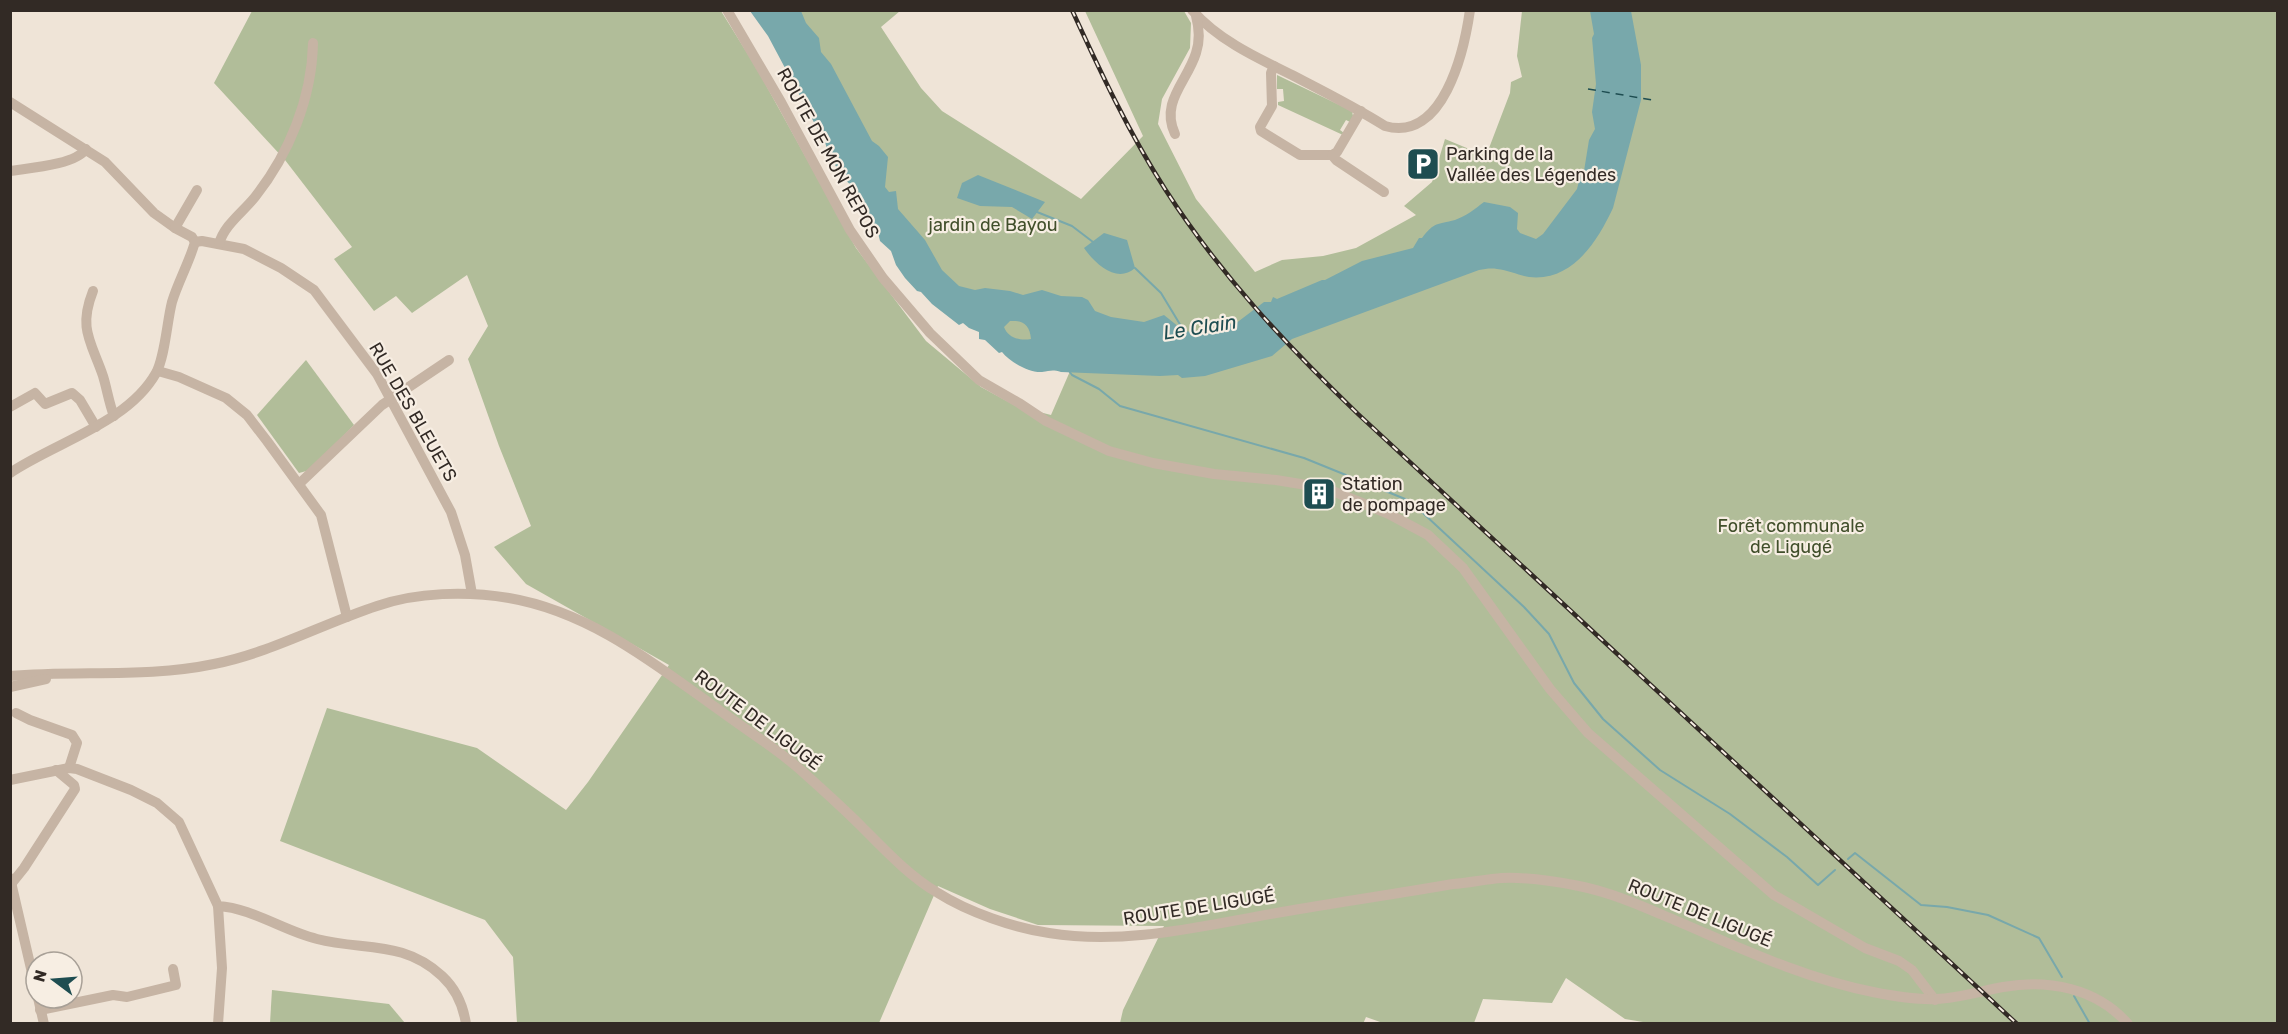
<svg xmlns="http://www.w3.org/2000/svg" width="2288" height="1034" font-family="Rubik,sans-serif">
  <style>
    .green { fill: #b1bd99 }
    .water { fill: #78a8ab; fill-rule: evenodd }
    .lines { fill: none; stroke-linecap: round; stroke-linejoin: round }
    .stream { stroke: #78a8ab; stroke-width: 2 }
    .ferry { stroke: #1e4d51; stroke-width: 1.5; stroke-dasharray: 8 6; stroke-linecap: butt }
    .minor { stroke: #c6b4a4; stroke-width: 10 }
    .rail-casing { stroke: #322a25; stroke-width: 4.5 }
    .rail { stroke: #f7eee3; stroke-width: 2; stroke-dasharray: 7; stroke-linecap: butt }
    .labels { text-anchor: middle; stroke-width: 4.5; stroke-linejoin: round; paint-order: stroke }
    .street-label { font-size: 18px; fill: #322a25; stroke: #f7eee3 }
    .poi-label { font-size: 18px; fill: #322a25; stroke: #f7eee3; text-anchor: start }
    .park-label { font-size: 18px; fill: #414f2b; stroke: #f7eee3 }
    .water-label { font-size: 20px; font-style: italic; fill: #1e4d51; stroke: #f7eee3 }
  </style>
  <rect width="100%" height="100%" fill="#efe4d7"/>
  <g class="green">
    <polygon points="252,11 721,11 757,69 856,248 926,341 981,387 1016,406 1051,415 1074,362 1005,340 917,253 791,11 900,11 881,27 921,88 942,111 1081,199 1143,136 1085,11 1184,11 1191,23 1190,48 1162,99 1158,124 1196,199 1255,272 1282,260 1323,256 1356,248 1416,215 1404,206 1432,182 1445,139 1486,156 1510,93 1511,82 1522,77 1517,56 1522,11 2275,11 2278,15 2277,1023 1649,1023 1625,1019 1566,978 1552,1003 1483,999 1474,1023 1383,1023 1366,1017 1363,1024 1120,1023 1123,1010 1164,926 1038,925 990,909 938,886 879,1023 517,1023 513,957 485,920 280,841 327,708 477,748 566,810 588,782 669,665 526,584 494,547 531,526 499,446 468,359 488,326 467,275 412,313 396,296 374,311 334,259 352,247 285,160 214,83"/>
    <polygon points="1277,75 1352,111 1353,116 1350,122 1346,120 1340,130 1344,133 1343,135 1278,105 1278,102 1284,101 1283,89 1277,89"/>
    <polygon points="306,360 354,425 310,470 299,473 257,415"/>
    <polygon points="272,990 389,1004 405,1023 270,1023"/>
  </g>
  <g class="water">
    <path d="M750,11H801L806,23L819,38L821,52L831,64L872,141L879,146L888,157L885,187L889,192L896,191L898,209L925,240L942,270L959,286L975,290L985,288L1010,291L1023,295L1042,290L1061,296L1082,297L1088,300L1095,311L1111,317L1144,322L1164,315L1184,331L1202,333L1222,324H1235L1264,302H1271L1273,297L1277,299L1322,280H1325L1362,261L1413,248L1419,238H1422C1435,221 1437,225 1455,220C1466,216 1475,209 1484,202L1510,207L1518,213L1517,229L1520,233L1536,239L1543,234L1577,189L1581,173L1584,171L1589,140L1595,129L1592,112L1596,84L1592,38L1594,34L1590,11H1631L1641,65V100L1613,208C1597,242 1572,282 1529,277C1518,275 1508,270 1497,269C1491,268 1485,269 1479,270L1292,339L1272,356L1205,376L1182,378L1178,375L1160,376L1061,372C1052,369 1050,371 1042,372C1029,373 1010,362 1002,352L999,353L985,340L979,339V332L969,328L963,323L959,325L932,304L921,292L917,291L905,278L896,265L891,251L880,241L878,233L864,213L851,192L852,186L843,178L826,150V145L768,36ZM1010,321C1023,320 1030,325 1031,339C1020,341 1008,338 1004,327Z"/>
    <polygon points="978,175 1045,202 1032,219 1012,207 980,206 957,198 962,183"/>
    <path d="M1104,233L1127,240L1135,268C1117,284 1095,264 1084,248Z"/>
  </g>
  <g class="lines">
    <g class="stream">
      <polyline points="1037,212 1072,226 1093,242"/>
      <polyline points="1135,268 1161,293 1184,331"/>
      <polyline points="1069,371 1072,375 1099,389 1120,406 1304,458 1410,501 1524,607 1549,634 1574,683 1603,719 1660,770 1730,814 1787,857 1818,885 1835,870"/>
      <polyline points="1848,859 1855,853 1921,905 1947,907 1988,915 2039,938 2062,977"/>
      <polyline points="2074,996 2090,1024"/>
    </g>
    <polyline class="ferry" points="1588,89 1652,100"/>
    <g class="minor">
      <polyline points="727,10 781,102 850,230 883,278 930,333 979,380 1019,403 1046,421 1109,451 1153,463 1214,474 1276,480 1325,488 1389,514 1428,535 1463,568 1550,689 1588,733 1774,895 1865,948 1899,961 1912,970 1935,1000"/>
      <path d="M1192,10C1218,40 1257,58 1292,75C1323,91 1355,107 1385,126C1443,143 1464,52 1470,10"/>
      <polyline points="1274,66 1271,73 1272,106 1260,127 1261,131 1300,155 1332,155 1337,152 1361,111"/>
      <polyline points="10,102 105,162 154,213 175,228 192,237 195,242"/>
      <path d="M1175,134C1160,102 1187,82 1196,53C1200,41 1199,27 1196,16"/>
      <polyline points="1332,155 1336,160 1384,192"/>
      <path d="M10,171C29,168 75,165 86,149"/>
      <polyline points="175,228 197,190"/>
      <polyline points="195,242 202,241 244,249 281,268 314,290 377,374 451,512 465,555 472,594"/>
      <path d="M219,244C224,225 243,212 255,197C289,154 312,98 313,43"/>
      <path d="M93,291C78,329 91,341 103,376C107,389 109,403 114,416"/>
      <polyline points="158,371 179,377 226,398 247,415 267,441 321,515 347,617"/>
      <polyline points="10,407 35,393 45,404 72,393 80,400 96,427"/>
      <path d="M10,473C56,442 128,423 156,373C165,357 167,321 172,302C178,282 189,263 195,242"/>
      <polyline points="299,484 382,405 449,360"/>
      <path d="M10,676C78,670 148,678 214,664C270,653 322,624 377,606C417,592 467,591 509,598C591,612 656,665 722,712C749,732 779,750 804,773C823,790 843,808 861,826C885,850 909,876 938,893C968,912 1014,928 1049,933C1127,946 1205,925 1282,912C1339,902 1396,894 1453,884C1469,883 1486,879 1502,878C1528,877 1554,881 1579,886C1609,892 1637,904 1665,916C1732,944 1801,978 1873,992C1893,996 1916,1000 1936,999C1959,998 1981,991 2003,987C2048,979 2097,988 2128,1024"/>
      <polyline points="10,687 46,679"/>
      <polyline points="16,713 30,720 72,735 77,743 69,768"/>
      <path d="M10,780L69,768L77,769L131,790L157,803L179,822L218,906C252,908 284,931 317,939C364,951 403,940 442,976C456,989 463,1004 466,1024"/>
      <polyline points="10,878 36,990"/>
      <polyline points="12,883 24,868 75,789 74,785 56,770"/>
      <polyline points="218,906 222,968 218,1024"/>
      <polyline points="38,998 44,1024"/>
      <polyline points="40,1010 113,995 127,997 176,985 173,969"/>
    </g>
    <g class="rail-casing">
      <path id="rail" d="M1072,10C1100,71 1129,133 1165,189C1219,273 1286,345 1358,414L2017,1024"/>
    </g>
    <use href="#rail" class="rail"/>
  </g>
  <defs>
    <g id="parking-square" transform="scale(1.725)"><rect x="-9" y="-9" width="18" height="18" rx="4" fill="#1e4d51" stroke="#f7eee3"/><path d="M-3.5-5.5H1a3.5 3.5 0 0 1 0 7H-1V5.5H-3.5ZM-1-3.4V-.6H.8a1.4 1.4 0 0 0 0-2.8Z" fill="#fff"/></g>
    <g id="building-square" transform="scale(1.725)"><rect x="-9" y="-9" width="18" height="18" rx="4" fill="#1e4d51" stroke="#f7eee3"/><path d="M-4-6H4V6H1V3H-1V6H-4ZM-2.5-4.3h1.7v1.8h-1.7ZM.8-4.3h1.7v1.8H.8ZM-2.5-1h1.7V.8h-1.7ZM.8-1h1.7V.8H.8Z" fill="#fff"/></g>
  </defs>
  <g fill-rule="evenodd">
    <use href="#parking-square" x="1423" y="164"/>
    <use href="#building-square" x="1319" y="494"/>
  </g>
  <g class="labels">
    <g class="street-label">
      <text transform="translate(828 153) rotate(61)" y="6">ROUTE DE MON REPOS</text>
      <text transform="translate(413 412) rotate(60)" y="6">RUE DES BLEUETS</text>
      <text transform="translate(758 720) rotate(37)" y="6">ROUTE DE LIGUGÉ</text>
      <text transform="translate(1199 907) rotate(-9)" y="6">ROUTE DE LIGUGÉ</text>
      <text transform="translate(1700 913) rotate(22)" y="6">ROUTE DE LIGUGÉ</text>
    </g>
    <g class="poi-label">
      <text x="1446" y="160">Parking de la<tspan x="1446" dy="21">Vallée des Légendes</tspan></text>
      <text x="1342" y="490">Station<tspan x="1342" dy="21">de pompage</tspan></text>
    </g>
    <g class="park-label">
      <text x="993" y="231">jardin de Bayou</text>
      <text x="1791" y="532">Forêt communale<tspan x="1791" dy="21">de Ligugé</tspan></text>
    </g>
    <g class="water-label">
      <text transform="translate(1200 327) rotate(-9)" y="7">Le Clain</text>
    </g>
  </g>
  <rect width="2288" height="1034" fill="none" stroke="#322a25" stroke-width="24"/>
  <g transform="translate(54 980) rotate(286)"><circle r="28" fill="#f7eee3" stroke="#a8a097" stroke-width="1.5"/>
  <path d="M0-4.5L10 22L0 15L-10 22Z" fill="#1e4d51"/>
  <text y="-9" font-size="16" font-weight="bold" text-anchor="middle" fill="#322a25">N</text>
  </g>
</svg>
